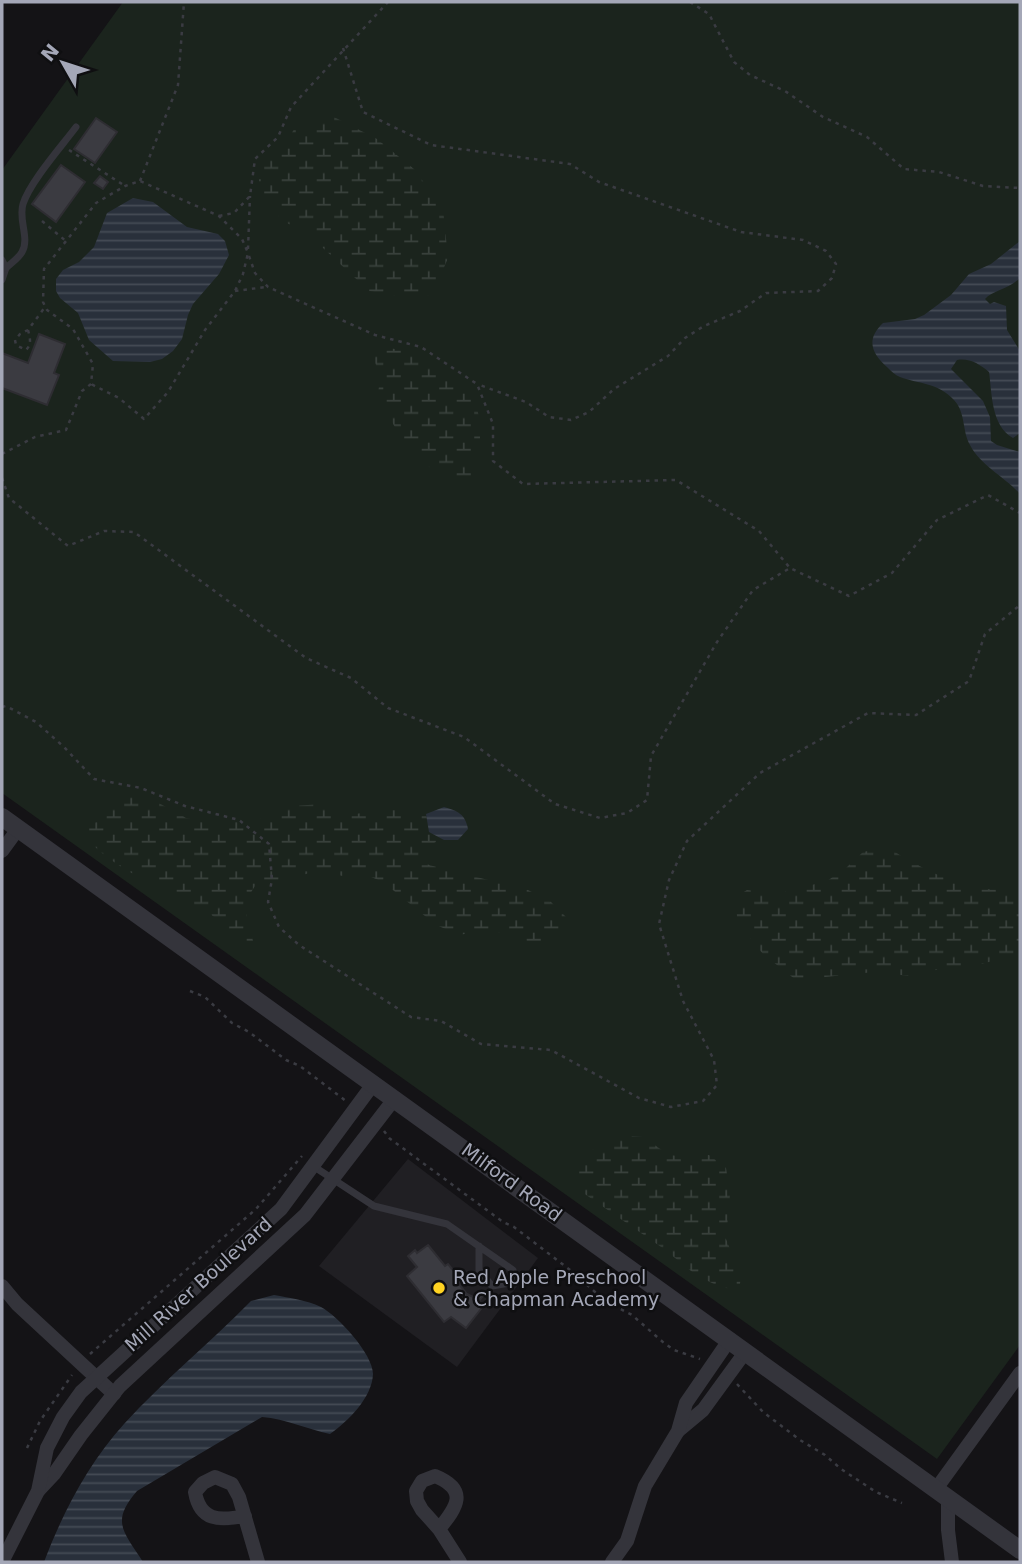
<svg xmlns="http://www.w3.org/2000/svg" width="1022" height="1564" font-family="'DejaVu Sans',sans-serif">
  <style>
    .built { fill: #201f23 }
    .green { fill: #1b241d }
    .wetland { fill: url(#wetland-marsh) }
    .water { fill: url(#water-rules) }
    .building { fill: #3b3b41; stroke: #2e2d32; stroke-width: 2 }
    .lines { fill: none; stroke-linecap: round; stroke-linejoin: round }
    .path { stroke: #3a3b42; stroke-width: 2.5; stroke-dasharray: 3.5 5; stroke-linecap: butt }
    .service { stroke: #34343b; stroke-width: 7 }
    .minor { stroke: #34343b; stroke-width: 14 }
    .tertiary { stroke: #34343b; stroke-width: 18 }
    .poi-dot { fill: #ffd322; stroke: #0f0f11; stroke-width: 2.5 }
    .labels { text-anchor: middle; stroke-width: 5; stroke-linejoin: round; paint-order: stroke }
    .street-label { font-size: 19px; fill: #a4a7b7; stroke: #0f0f11 }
    .poi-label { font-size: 19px; fill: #a4a7b7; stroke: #0f0f11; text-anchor: start }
  </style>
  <defs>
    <pattern id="wetland-marsh" width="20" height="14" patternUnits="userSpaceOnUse" patternTransform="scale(1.75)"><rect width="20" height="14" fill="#1b241d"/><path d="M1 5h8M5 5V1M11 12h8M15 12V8" fill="none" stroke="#39413c"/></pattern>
    <pattern id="water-rules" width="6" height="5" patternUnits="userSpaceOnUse" patternTransform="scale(1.75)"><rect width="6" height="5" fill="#29303b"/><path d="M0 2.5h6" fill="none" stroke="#454b55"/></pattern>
  </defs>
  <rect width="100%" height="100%" fill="#141316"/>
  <polygon class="built" points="408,1159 538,1258 457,1367 319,1266"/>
  <polygon class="green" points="123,2 1020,2 1020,1345 937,1459 2,793 2,170"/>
  <g class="wetland">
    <path d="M334,117L377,139L414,169L443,209L448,258L434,291L422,300L369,291L307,233L283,221L266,202L259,184V165C271,151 287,145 295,127Z"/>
    <polygon points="370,345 401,350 421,358 449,373 474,394 480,422 480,440 471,452 474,479 463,484 443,476 422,462 401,439 378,395 380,377 375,362 368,353"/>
    <path d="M125,792L146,796L186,818L205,822L259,820L268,813L292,806L323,804L355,814L385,810H407L426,814L429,832L437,836L436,842L421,850L420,859L429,865L528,890L551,902L567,918L565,933L552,944L530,942L504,933L481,930L460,935L436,925L383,882L364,874L347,877L325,872L309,873L277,883H257C240,907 247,914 253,941L247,946C235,936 223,923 210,914C169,889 110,871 82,832L86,827L96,822L107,808Z"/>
    <path d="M887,847C913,864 946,881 977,888C992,891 1007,887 1020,894V957L997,960L968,967L940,969L910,976L874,972L796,980L763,954L738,923L734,898L747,890L777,894L827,881L846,868L863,852Z"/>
    <path d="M624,1136L643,1137L669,1155L686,1157L709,1155L726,1168L730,1194L726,1239L741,1276L739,1291L718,1286L696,1275L664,1249L579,1190L570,1171C587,1152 599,1142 624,1136Z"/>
  </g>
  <g class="water">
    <polygon points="133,198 153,202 187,227 218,234 225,241 229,255 219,274 193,304 188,315 182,339 173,351 162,359 150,362 113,361 89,340 78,313 60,298 56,291 56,279 63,270 79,262 94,247 107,213"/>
    <path d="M1020,241V278C1009,289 992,291 985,299L990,304L994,302L1006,306L1007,330L1020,351V433L1013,438C991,426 992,393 989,372C979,364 970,358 957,360L951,369L983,401L990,417L991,441L997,445L1020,452V494C1005,477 981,466 970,445C962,431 966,413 954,400C939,383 919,384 900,377C895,375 891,371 887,367C871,353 866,339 883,323L915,319L924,315L951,295L969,274L991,264Z"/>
    <path d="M444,807C458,811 465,814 468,829L458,840H444L429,832L426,814Z"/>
    <path d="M274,1295C290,1298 306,1300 321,1307C338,1316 373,1354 373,1374C372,1398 348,1421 330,1434C307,1429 286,1419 262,1417L137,1491C110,1522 124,1532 143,1562H44C63,1512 88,1464 124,1424C164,1380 210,1343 251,1301Z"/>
  </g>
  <g class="building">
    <polygon points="96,118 117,132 95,163 74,149"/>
    <polygon points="61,165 85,182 56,222 32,204"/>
    <polygon points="100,176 108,182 103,189 94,183"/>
    <polygon points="39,334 65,344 54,373 59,375 47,405 2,388 2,353 28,363"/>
    <polygon points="428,1245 445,1266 448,1264 462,1281 459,1284 467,1294 473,1297 477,1292 483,1296 479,1301 484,1305 466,1328 451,1317 444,1322 407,1276 417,1267 408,1256 415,1250 417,1253"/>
  </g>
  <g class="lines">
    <g class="path">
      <polyline points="690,2 709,14 734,62 750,75 785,91 823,117 867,137 904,169 939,172 983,186 1020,188"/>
      <polyline points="343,48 363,112 431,145 570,164 599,182 741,232 803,240 826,251 836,264 832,278 818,291 766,293 740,311 704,326 685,338 668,356 614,389 589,412 571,420 549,417 526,402 477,384"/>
      <polyline points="69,150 125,186"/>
      <polyline points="140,181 178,85 184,2"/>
      <polyline points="219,216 234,213 250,196 255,159 278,137 291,107 388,2"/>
      <polyline points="42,221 67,242"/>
      <polyline points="248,249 250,196"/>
      <polyline points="249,256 255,273 268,287 375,335 421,347 477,384 493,424 493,461 523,484 676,480 759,531 790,568"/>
      <polyline points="235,291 266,287"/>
      <path d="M28,330C30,338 32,344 26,350L16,345L15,340L20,334L28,330L45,307"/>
      <polyline points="2,454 35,437 66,430 82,391 91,384 93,364 73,329 47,310 43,302 44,269 96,203 125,186 140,181 219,216 242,239 248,253 243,274 235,291 205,330 168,392 144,419 119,398 91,384"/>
      <polyline points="2,478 9,498 68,546 104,531 134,532 306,658 351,678 388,708 464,737 555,804 600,818 627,813 647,800 651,756 717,642 753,590 790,568 849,596 892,573 937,520 988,495 1020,513"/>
      <polyline points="2,707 6,706 36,722 64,747 94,779 141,788 185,806 239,820 269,844 272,879 268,902 279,927 299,945 411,1017 441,1021 481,1044 551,1050 639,1098 671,1107 703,1101 717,1085 714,1060 683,1001 659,924 669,880 687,841 760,773 868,713 916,715 969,681 985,634 1020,605"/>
      <polyline points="190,991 205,997 232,1023 249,1032 286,1060 300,1066 346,1101"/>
      <polyline points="384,1131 389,1138 503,1222 514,1227 574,1273 605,1301 632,1315 664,1343 674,1350 700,1359"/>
      <polyline points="90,1354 256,1209 302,1156"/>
      <polyline points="737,1384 763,1412 800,1440 825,1455 841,1469 876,1492 902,1503"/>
      <polyline points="27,1448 40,1421 72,1375"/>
    </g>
    <g class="service">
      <polyline points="2,260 6,268 2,280"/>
      <path d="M6,268C11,263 19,258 22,252C30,238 18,220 23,204C30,182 61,147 76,127"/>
      <polyline points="313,1166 374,1206 447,1224 513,1270 510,1283 492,1286 479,1270 479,1246"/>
    </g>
    <g class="minor">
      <polyline points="2,851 18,829"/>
      <polyline points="2,1286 17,1304 114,1394"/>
      <polyline points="679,1430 703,1410 746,1351"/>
      <polyline points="936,1489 1020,1373"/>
      <polyline points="39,1490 54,1474 81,1435 120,1386 305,1215 395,1098"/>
      <polyline points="948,1498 948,1530 952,1562"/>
      <path d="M245,1516C219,1521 200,1521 195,1492L203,1483L215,1477L232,1484L239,1497L258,1562"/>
      <path d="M439,1529C457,1507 469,1490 435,1476L422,1481L416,1491L417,1501L422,1510L439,1529L460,1562"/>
      <polyline points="2,1562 38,1491 47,1448 63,1417 81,1392 281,1209 374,1083"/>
      <polyline points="612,1562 627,1541 645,1486 678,1431 686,1403 730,1339"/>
    </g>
    <polyline class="tertiary" points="2,817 1020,1550"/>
  </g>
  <circle class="poi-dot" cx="439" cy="1288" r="7"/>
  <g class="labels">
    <g class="street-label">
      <text transform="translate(512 1182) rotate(36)" y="7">Milford Road</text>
      <text transform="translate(198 1284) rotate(-42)" y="7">Mill River Boulevard</text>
    </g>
    <g class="poi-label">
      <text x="453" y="1284">Red Apple Preschool<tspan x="453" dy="22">&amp; Chapman Academy</tspan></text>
    </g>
  </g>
  <rect width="1022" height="1564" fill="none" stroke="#a4a7b7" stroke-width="7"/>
  <g transform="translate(63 63) rotate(309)" stroke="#0f0f11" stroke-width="5" paint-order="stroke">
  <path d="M0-5L12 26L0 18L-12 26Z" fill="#a4a7b7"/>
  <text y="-10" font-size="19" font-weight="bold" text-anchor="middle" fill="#a4a7b7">N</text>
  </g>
</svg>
